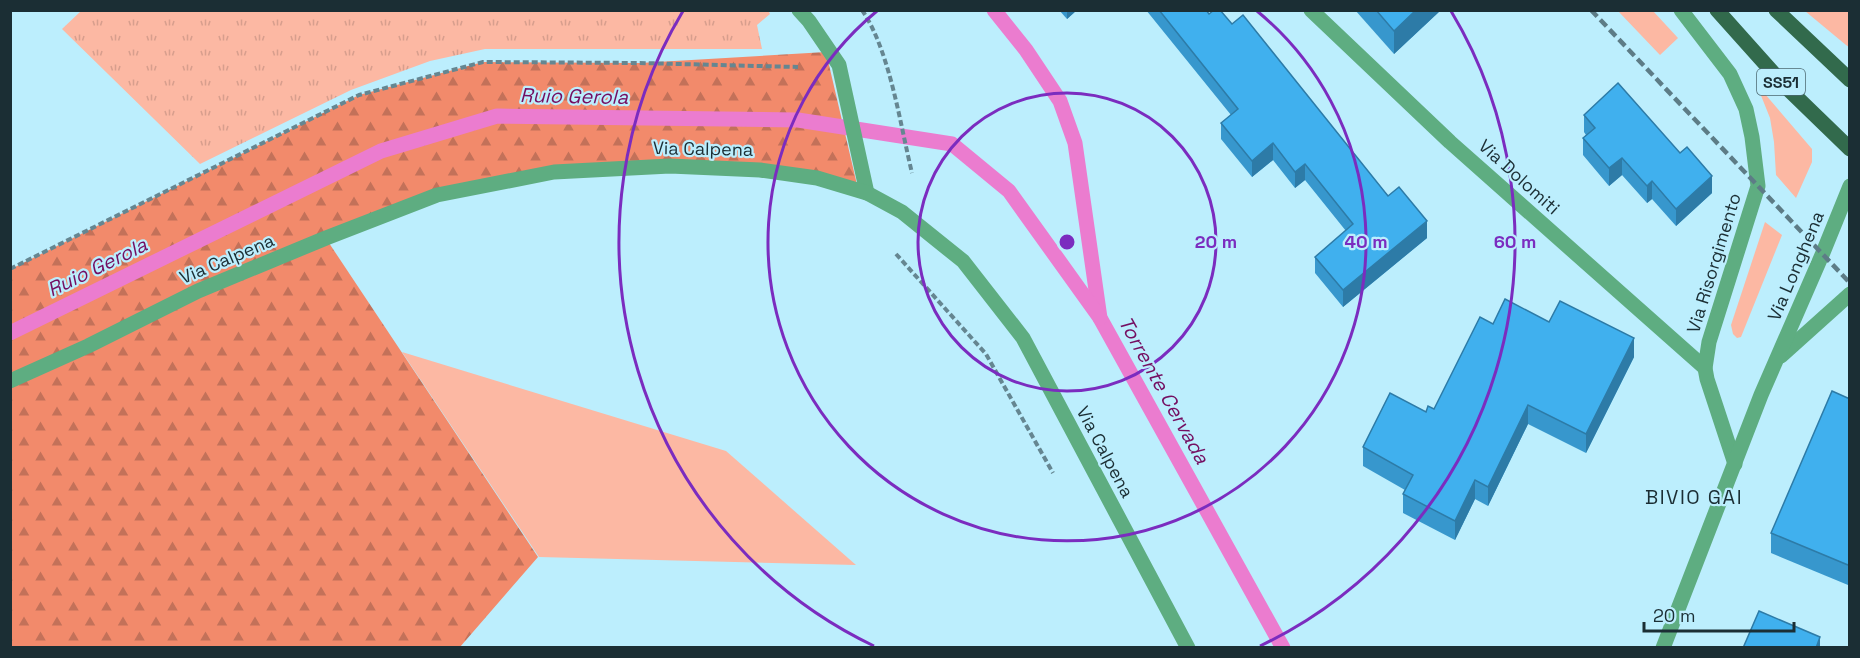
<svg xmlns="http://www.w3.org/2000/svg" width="1860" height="658" font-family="'Space Grotesk',sans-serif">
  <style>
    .green { fill: #fcb8a3 }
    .forest { fill: url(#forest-firs) }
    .park { fill: url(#park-tufts) }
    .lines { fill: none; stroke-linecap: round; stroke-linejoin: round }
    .stream { stroke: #eb7ccf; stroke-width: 15 }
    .path { stroke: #658691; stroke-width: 4; stroke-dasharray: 6 3; stroke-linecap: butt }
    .service { stroke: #5ead81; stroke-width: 15 }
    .minor { stroke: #5ead81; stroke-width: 15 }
    .tertiary { stroke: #5ead81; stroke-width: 15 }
    .primary { stroke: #326a4c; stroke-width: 15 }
    .rail { stroke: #5d7c86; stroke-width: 4.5; stroke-dasharray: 9 4.5; stroke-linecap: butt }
    .wall { fill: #3797cd }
    .shaded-wall { fill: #2d7ba7 }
    .building { fill: #40b0ee; stroke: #2d7ba7; stroke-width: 1.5 }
    .ring { fill: none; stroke: #7b2cbf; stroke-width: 3 }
    .labels { text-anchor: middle; stroke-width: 4.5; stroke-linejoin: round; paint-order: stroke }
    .shield { fill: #bceefd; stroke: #4b6870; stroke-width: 1.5 }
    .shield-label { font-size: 16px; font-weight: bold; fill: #1b2e34 }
    .street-label { font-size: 18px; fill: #1b2e34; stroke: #bceefd }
    .water-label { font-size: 20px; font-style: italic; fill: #740e61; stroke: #bceefd }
    .neighbourhood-label { font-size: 20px; letter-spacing: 1.5px; fill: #1b2e34; stroke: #bceefd }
    .centre { fill: #7b2cbf; stroke: #bceefd; stroke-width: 3 }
    .ring-label { font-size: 18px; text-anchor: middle; font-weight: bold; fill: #7b2cbf; stroke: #bceefd; stroke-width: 4.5; stroke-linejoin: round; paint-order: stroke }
  </style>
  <defs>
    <pattern id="forest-firs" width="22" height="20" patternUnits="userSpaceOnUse" patternTransform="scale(1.5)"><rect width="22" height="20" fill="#f28a6b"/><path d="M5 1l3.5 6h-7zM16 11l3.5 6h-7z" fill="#c37159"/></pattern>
    <pattern id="park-tufts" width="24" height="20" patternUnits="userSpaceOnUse" patternTransform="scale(1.5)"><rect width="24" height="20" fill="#fcb8a3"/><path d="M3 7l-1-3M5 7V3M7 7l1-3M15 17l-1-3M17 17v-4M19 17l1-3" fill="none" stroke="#d79e8d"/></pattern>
  </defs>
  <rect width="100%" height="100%" fill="#bceefd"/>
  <g class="green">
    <polygon points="1618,11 1653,11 1678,38 1660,55"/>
    <polygon points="1805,11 1849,11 1849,47 1846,45"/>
    <polygon points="1760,93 1765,94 1812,149 1812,162 1796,198 1776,175 1774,142 1770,118"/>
    <polygon points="1765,222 1782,235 1741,337 1737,338 1733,334 1731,325"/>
    <polygon points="402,352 726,451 856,565 539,557"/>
  </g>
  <polygon class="forest" points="826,52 858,189 668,164 436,193 325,237 538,557 460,647 11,648 11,269 359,95 483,62 640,63"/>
  <polygon class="park" points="81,11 768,10 770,14 757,25 762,49 485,49 430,61 351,90 200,164 62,29"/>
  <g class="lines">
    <g class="stream">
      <polyline points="994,10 1026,50 1060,101 1075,143 1100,318 1283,648"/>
      <polyline points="10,333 381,151 497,116 798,120 952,144 1009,191 1100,318"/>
    </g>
    <g class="path">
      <path d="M862,10C890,51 900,124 912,173"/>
      <polyline points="896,254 986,354 1053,473"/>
      <polyline points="10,269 359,95 483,62 640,63 798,67"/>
    </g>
    <polyline class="service" points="799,10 809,21 839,65 867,193"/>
    <g class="minor">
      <polyline points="1311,10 1450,142 1705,368"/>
      <polyline points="10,381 88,346 198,291 326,238 437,195 554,172 670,166 760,170 817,178 867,193 902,212 963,261 1023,338 1188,648"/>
    </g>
    <g class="tertiary">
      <polyline points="1681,10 1730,74 1746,109 1752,137 1758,186 1709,342 1705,368 1707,379 1735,464"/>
      <polyline points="1781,356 1850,294"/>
      <polyline points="1663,648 1761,395 1822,255 1850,186"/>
    </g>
    <g class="primary">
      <polyline points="1717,10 1785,86 1850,149"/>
      <polyline points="1776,10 1850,80"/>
    </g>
    <polyline class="rail" points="1591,10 1850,283"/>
  </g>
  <g class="wall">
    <polygon points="1059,10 1077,10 1067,19"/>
    <polygon points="1146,10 1206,10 1209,14 1232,24 1427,238 1343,307 1315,273 1315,257 1346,231 1305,180 1295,188 1273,160 1252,177 1221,139 1221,123 1231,115"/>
    <polygon points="1355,10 1441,10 1394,54"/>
    <polygon points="1584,115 1712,193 1676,226 1652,199 1647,203 1622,175 1609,186 1583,155 1583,138 1586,135 1584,132"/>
    <polygon points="1549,322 1634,357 1586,453 1528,424 1488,506 1475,499 1455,540 1403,513 1403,494 1405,490 1363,466 1363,447 1426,412 1434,409"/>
    <polygon points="1850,399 1850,582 1848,585 1771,553 1771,533"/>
  </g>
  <g class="shaded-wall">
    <polygon points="1067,10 1077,10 1067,19"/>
    <polygon points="1416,10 1441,10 1394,54 1394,31"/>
    <polygon points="1273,143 1273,160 1252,177 1252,161"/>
    <polygon points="1622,158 1622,175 1609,186 1609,168"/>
    <polygon points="1305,164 1305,180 1295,188 1295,172"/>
    <polygon points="1712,176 1712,193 1676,226 1676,209"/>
    <polygon points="1652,181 1652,199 1647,203 1647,186"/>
    <polygon points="1427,221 1427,238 1343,307 1343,290"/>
    <polygon points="1634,338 1634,357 1586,453 1586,434"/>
    <polygon points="1528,405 1528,424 1488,506 1488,487"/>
    <polygon points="1475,480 1475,499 1455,540 1455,521"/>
    <polygon points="1850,562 1850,582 1848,585 1848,565"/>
    <polygon points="1820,637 1820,648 1816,648"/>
  </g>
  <g class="building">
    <polygon points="1159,10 1206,10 1209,14 1214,10 1220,10 1232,24 1243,15 1388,196 1399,187 1427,221 1343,290 1315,257 1353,224 1305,164 1295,172 1273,143 1252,161 1221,123 1238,109"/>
    <polygon points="1376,10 1416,10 1394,31"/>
    <polygon points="1618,83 1680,153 1687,147 1712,176 1676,209 1652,181 1647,186 1622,158 1609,168 1583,138 1595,128 1584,115"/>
    <polygon points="1505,299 1549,322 1560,301 1634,338 1586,434 1528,405 1488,487 1475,480 1455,521 1403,494 1413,475 1363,447 1390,393 1426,412 1428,406 1434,409 1480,317 1493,324"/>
    <polygon points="1832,391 1850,399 1850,562 1848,565 1771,533"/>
    <polygon points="1759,611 1820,637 1816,648 1743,648"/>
  </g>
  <g class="ring">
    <circle cx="1067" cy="242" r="149"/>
    <path d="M1257 11A299 299 0 1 1 877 11"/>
    <path d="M874 646A448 448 0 0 1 683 11M1451 11A448 448 0 0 1 1260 646"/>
  </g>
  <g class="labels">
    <rect class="shield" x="1757" y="69" width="48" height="26" rx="4.5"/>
    <g class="shield-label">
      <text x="1781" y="88">SS51</text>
    </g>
    <g class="street-label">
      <text transform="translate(703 149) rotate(1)" y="6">Via Calpena</text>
      <text transform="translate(1519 177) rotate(42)" y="6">Via Dolomiti</text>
      <text transform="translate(227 259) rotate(-23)" y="6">Via Calpena</text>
      <text transform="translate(1714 263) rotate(-73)" y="6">Via Risorgimento</text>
      <text transform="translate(1796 266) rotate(-67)" y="6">Via Longhena</text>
      <text transform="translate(1105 452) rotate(62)" y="6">Via Calpena</text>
    </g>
    <g class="water-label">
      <text transform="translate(574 96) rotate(1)" y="7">Ruio Gerola</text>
      <text transform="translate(97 267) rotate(-26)" y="7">Ruio Gerola</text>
      <text transform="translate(1164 390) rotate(61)" y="7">Torrente Cervada</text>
    </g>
    <g class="neighbourhood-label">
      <text x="1694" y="504">BIVIO GAI</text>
    </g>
  </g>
  <circle cx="1067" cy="242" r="9" class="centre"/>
  <g class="ring-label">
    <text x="1216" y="248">20 m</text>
    <text x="1366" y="248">40 m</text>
    <text x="1515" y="248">60 m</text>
  </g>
  <rect width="1860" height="658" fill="none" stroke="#1b2e34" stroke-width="24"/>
  <path d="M1644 622v9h150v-9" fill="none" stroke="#1b2e34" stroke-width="3"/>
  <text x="1653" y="622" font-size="18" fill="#1b2e34" stroke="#bceefd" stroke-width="4.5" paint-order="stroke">20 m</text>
</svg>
